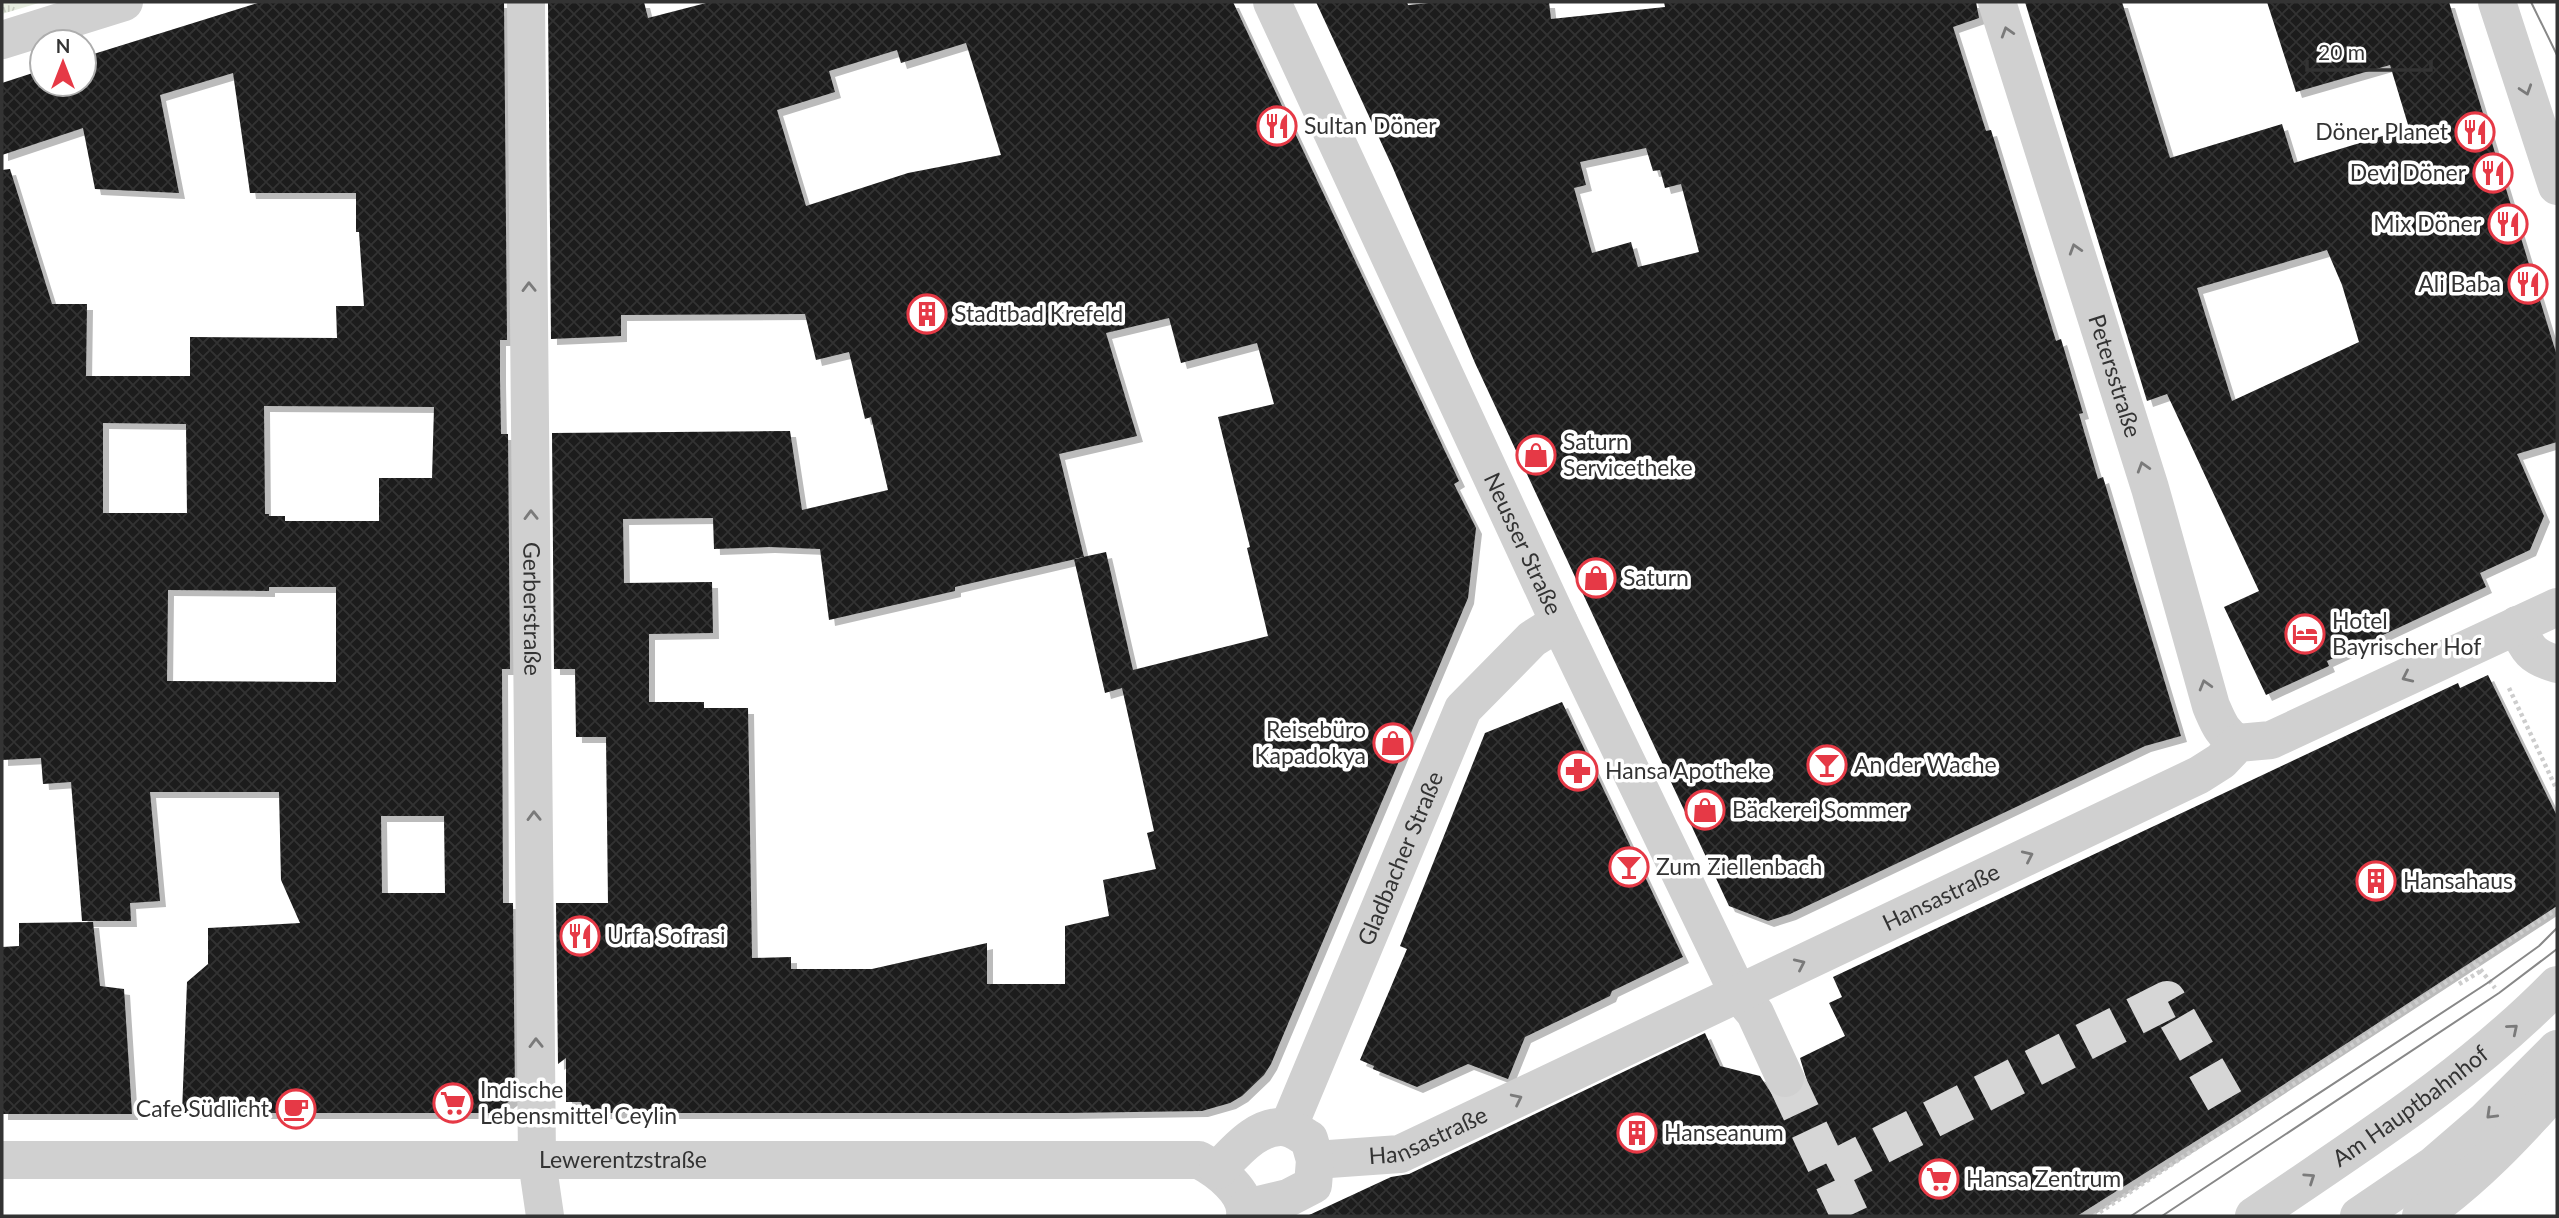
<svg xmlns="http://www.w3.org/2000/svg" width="2559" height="1218" font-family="Lato,sans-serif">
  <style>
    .grass { fill: url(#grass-tufts) }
    .building { fill: url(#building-cross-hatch); fill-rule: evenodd; filter: url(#shadow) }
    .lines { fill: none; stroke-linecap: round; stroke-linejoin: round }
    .minor-tunnel { stroke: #d6d6d6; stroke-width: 38; stroke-dasharray: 38 19; stroke-linecap: butt }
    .path { stroke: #cdcdcd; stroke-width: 4.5; stroke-dasharray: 3.5 3.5; stroke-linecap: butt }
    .minor { stroke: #d0d0d0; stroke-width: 38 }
    .tram { stroke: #888; stroke-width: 2 }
    .oneway { stroke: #7a7a7a }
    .labels { text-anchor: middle; stroke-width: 7; stroke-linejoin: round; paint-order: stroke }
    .poi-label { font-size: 23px; fill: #333; stroke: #fff; text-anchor: start }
    .street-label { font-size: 23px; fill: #333; stroke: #fff }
  </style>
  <defs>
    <pattern id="grass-tufts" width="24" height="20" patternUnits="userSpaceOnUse" patternTransform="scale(1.75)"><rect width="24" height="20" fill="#e6ecdf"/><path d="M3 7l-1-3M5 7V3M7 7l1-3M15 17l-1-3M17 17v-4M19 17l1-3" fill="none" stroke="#c6cbc0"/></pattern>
    <pattern id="building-cross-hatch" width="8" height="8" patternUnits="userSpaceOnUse" patternTransform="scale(1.75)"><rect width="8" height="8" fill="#1a1a1a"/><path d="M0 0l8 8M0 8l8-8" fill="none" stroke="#333"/></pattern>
    <filter id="shadow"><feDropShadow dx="6" dy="6" stdDeviation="0" flood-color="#0004"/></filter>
  </defs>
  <rect width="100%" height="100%" fill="#fff"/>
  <polygon class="grass" points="2,2 42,2 2,14"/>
  <g class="building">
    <path d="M261,2H504L507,340H500V379L501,434H508L510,669H502L503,903H513L515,1097L494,1113H182L187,982L208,964V928L300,923L281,880L279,792H150L160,901L130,903L131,921H82L71,782L43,784L41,758L2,760V170L10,169L52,304H87L86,376H190V337L337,338L336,306H364L359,232H356V193H250L233,73L160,95L179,193L95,189L83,128L2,155V83L42,70V84H84V57ZM264,406L434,407L432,478H379V521H285V516H269V514H265ZM103,423L186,424L187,513H103ZM269,587H336V682L167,681L168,590L269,591ZM381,816H444L445,893H382Z"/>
    <path d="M548,2H644L648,18L710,2H1233L1459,481L1454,484L1476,528L1468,598L1271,1064L1264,1075L1242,1096L1230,1103L1202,1111L1066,1113H584L581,1102H566V1058L558,1064L556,903H608L606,737H576L575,669H554L552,433L790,431L802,510L888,490L871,417L865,419L849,352L816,360L805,314L621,315V336L551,339ZM966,43L1001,155L908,173L806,206L777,110L835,92L829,71L897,50L901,63ZM1169,318L1181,363L1257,343L1274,404L1218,417L1250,547L1247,548L1268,636L1133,670L1106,552L1074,559L1105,693L1122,688L1154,831L1147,833L1156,869L1103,880L1109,916L1065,926V984H987V943L872,969H791V957L752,958L748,708H704V702H649V634L713,633L712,582L624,583L623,519L713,518L714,549L769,547L820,549L829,620L955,591V587L1084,557L1059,454L1137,436L1106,333Z"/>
    <path d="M1316,2H1407L1408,5L1439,2H1549L1551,19L1665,7L1664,2H1976L1979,18L1953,27L1986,131L1991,130L2056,341L2061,339L2083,413L2079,414L2098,479L2103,477L2181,736L2145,746L1790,914L1768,921L1729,906L1475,363L1393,168ZM1646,148L1653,171L1660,170L1665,188L1681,184L1699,252L1638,267L1631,242L1592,253L1574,188L1586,185L1580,162Z"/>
    <path d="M2025,2H2122L2170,158L2282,124L2294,163L2409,128L2390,65L2296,92L2267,2H2449L2557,356V442L2517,454L2544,516L2530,550L2480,573L2486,587L2327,661L2329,666L2266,695L2224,607L2259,591L2167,394L2147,401ZM2327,250L2342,285L2359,342L2232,401L2197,288Z"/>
    <polygon points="2488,675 2557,816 2557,906 2234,1117 2077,1216 1307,1216 1391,1177 1409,1174 1705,1033 1720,1066 1760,1076 1773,1096 1782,1100 1794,1098 1802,1091 1807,1081 1800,1058 1845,1036 1829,1003 1842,997 1833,977 2458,683 2460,688"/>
    <polygon points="1562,702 1683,957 1612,991 1610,996 1525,1037 1508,1079 1468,1064 1417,1087 1373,1069 1374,1066 1360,1060 1407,949 1400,946 1485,733"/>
    <polygon points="93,922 100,986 124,989 132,1114 2,1114 2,947 19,946 19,923"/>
  </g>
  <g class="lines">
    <g class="minor-tunnel">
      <polyline points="1785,1078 1850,1216"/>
      <polyline points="1830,1171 2167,1000 2234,1117"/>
    </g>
    <g class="path">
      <polyline points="2509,688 2557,790"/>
      <polyline points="2476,964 2495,988"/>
      <polyline points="2459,984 2481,971"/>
      <polyline points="2094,1216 2557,909"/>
    </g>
    <g class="minor">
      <path id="s1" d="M526,2L537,1161L545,1216"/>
      <path id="s2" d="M1272,2L1559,622L1738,993L1755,1013L1785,1078"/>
      <path id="s3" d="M1997,2L2150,488L2211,706C2218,722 2222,734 2238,743"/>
      <polyline points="2497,2 2557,186"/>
      <polyline points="2,40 124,2"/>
      <path d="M2517,625C2527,650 2532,657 2557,664"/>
      <path id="s4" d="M1288,1128L1463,709L1532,639L1559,622"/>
      <path id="s5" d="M2,1160H1199C1218,1170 1248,1192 1245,1216"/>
      <path id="s6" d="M1315,1160L1400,1154L2199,775L2221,761L2238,743L2271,740L2557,607"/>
      <path d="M1218,1170C1235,1152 1260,1121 1289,1128C1295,1130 1303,1136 1309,1139L1315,1160L1313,1185L1288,1198L1246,1208"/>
      <path id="s7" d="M2254,1216C2359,1144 2467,1077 2557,985"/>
      <polyline points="2359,1216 2434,1165 2485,1121 2557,1049"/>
      <path d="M2421,1216C2473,1180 2515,1135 2557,1088"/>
    </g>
    <g class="tram">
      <polyline points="2531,2 2557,55"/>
      <polyline points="2131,1216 2489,982 2539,946 2557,928"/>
      <polyline points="2162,1216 2499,993 2557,949"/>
    </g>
  </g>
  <defs><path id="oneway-chevron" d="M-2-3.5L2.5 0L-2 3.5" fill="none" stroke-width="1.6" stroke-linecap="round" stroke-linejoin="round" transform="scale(1.75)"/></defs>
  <g class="oneway">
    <use href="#oneway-chevron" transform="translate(2007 32) rotate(-107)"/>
    <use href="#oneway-chevron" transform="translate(2526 90) rotate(72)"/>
    <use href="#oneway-chevron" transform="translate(2075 249) rotate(-107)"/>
    <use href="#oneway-chevron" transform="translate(529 287) rotate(-91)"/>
    <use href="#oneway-chevron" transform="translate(2143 467) rotate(-107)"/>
    <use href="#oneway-chevron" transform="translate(531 515) rotate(-91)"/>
    <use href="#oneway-chevron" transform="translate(2407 677) rotate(155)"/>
    <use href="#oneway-chevron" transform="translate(2205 685) rotate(-106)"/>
    <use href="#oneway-chevron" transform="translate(534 816) rotate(-91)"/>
    <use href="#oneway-chevron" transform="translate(2028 856) rotate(-25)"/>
    <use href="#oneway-chevron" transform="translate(1800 964) rotate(-25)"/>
    <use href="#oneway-chevron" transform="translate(2513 1029) rotate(-40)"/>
    <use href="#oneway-chevron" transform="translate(536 1043) rotate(-91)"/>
    <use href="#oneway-chevron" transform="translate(1517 1099) rotate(-26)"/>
    <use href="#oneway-chevron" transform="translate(2491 1114) rotate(136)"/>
    <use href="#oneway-chevron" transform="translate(2310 1178) rotate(-34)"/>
  </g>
  <defs>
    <g id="restaurant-ring" transform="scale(2.0125)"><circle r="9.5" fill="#fff" stroke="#e63946" stroke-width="1.5"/><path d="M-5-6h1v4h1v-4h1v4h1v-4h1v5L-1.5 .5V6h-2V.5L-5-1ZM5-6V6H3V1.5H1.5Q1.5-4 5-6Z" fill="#e63946"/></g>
    <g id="building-ring" transform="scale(2.0125)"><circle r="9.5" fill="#fff" stroke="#e63946" stroke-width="1.5"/><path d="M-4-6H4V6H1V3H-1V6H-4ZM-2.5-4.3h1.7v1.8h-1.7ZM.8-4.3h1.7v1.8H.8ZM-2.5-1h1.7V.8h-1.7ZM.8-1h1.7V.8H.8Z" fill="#e63946"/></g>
    <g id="shop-ring" transform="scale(2.0125)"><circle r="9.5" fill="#fff" stroke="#e63946" stroke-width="1.5"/><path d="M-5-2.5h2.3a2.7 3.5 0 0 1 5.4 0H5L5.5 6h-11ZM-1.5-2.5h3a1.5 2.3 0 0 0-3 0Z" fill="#e63946"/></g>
    <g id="hotel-ring" transform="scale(2.0125)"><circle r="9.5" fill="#fff" stroke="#e63946" stroke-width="1.5"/><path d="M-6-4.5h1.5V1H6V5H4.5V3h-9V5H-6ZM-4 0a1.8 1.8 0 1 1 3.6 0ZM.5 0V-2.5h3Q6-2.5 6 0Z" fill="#e63946"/></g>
    <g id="bar-ring" transform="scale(2.0125)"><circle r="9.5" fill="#fff" stroke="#e63946" stroke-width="1.5"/><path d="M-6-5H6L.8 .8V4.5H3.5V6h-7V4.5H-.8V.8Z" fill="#e63946"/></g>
    <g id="pharmacy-ring" transform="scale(2.0125)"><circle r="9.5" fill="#fff" stroke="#e63946" stroke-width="1.5"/><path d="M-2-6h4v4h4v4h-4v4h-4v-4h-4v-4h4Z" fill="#e63946"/></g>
    <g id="supermarket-ring" transform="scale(2.0125)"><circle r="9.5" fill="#fff" stroke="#e63946" stroke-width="1.5"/><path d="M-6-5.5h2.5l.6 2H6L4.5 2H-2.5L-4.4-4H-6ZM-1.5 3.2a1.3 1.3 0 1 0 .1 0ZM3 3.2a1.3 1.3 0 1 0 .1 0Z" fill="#e63946"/></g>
    <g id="cafe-ring" transform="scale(2.0125)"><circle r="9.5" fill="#fff" stroke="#e63946" stroke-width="1.5"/><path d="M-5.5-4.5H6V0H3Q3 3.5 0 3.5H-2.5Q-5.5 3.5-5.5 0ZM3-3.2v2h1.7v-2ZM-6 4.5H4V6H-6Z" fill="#e63946"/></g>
  </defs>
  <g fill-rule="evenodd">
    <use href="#restaurant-ring" x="1277" y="126"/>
    <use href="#restaurant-ring" x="2475" y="132"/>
    <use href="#restaurant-ring" x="2493" y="173"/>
    <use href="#restaurant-ring" x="2508" y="224"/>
    <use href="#restaurant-ring" x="2528" y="284"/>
    <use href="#building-ring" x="927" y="314"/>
    <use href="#shop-ring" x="1536" y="455"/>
    <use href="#shop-ring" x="1596" y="578"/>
    <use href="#hotel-ring" x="2305" y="634"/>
    <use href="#shop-ring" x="1393" y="743"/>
    <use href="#bar-ring" x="1827" y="765"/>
    <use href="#pharmacy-ring" x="1578" y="771"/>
    <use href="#shop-ring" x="1705" y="810"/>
    <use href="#bar-ring" x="1629" y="867"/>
    <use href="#building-ring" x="2376" y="881"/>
    <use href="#restaurant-ring" x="580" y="936"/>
    <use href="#supermarket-ring" x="453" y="1103"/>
    <use href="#cafe-ring" x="296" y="1109"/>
    <use href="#building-ring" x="1637" y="1133"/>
    <use href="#supermarket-ring" x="1939" y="1179"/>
  </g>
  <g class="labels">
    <g class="poi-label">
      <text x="1304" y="134">Sultan Döner</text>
      <text x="2448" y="140" text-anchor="end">Döner Planet</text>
      <text x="2466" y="181" text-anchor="end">Devi Döner</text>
      <text x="2481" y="232" text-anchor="end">Mix Döner</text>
      <text x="2501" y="292" text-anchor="end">Ali Baba</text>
      <text x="954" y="322">Stadtbad Krefeld</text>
      <text x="1563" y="450">Saturn<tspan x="1563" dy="26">Servicetheke</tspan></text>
      <text x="1623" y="586">Saturn</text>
      <text x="2332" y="629">Hotel<tspan x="2332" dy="26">Bayrischer Hof</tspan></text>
      <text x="1366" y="738" text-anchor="end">Reisebüro<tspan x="1366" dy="26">Kapadokya</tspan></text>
      <text x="1854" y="773">An der Wache</text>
      <text x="1605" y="779">Hansa Apotheke</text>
      <text x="1732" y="818">Bäckerei Sommer</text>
      <text x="1656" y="875">Zum Ziellenbach</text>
      <text x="2403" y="889">Hansahaus</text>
      <text x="607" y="944">Urfa Sofrasi</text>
      <text x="480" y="1098">Indische<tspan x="480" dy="26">Lebensmittel Ceylin</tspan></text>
      <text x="269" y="1117" text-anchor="end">Cafe Südlicht</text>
      <text x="1664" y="1141">Hanseanum</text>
      <text x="1966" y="1187">Hansa Zentrum</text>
    </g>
    <g class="street-label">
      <text dy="8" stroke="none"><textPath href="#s3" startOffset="392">Petersstraße</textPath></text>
      <text dy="8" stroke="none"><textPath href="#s2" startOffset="597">Neusser Straße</textPath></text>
      <text dy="8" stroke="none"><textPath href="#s1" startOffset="607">Gerberstraße</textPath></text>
      <text dy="8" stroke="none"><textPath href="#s4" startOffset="292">Gladbacher Straße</textPath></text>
      <text dy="8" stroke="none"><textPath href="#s6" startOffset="684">Hansastraße</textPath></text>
      <text dy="8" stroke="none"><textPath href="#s7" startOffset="191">Am Hauptbahnhof</textPath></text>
      <text dy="8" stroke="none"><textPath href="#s6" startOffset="117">Hansastraße</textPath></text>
      <text dy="8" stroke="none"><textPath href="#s5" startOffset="621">Lewerentzstraße</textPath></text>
    </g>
  </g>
  <rect width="2559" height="1218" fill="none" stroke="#333333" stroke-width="7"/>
  <g transform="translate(63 63)"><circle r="33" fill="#ffffff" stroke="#adadad" stroke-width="2"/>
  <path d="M0-5L12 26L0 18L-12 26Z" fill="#e63946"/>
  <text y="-10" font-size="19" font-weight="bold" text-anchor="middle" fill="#333333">N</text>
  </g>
  <path d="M2307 60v10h124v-10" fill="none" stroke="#333333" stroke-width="3.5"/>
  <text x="2318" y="60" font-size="21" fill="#333333" stroke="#ffffff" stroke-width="5" paint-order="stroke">20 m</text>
</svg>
